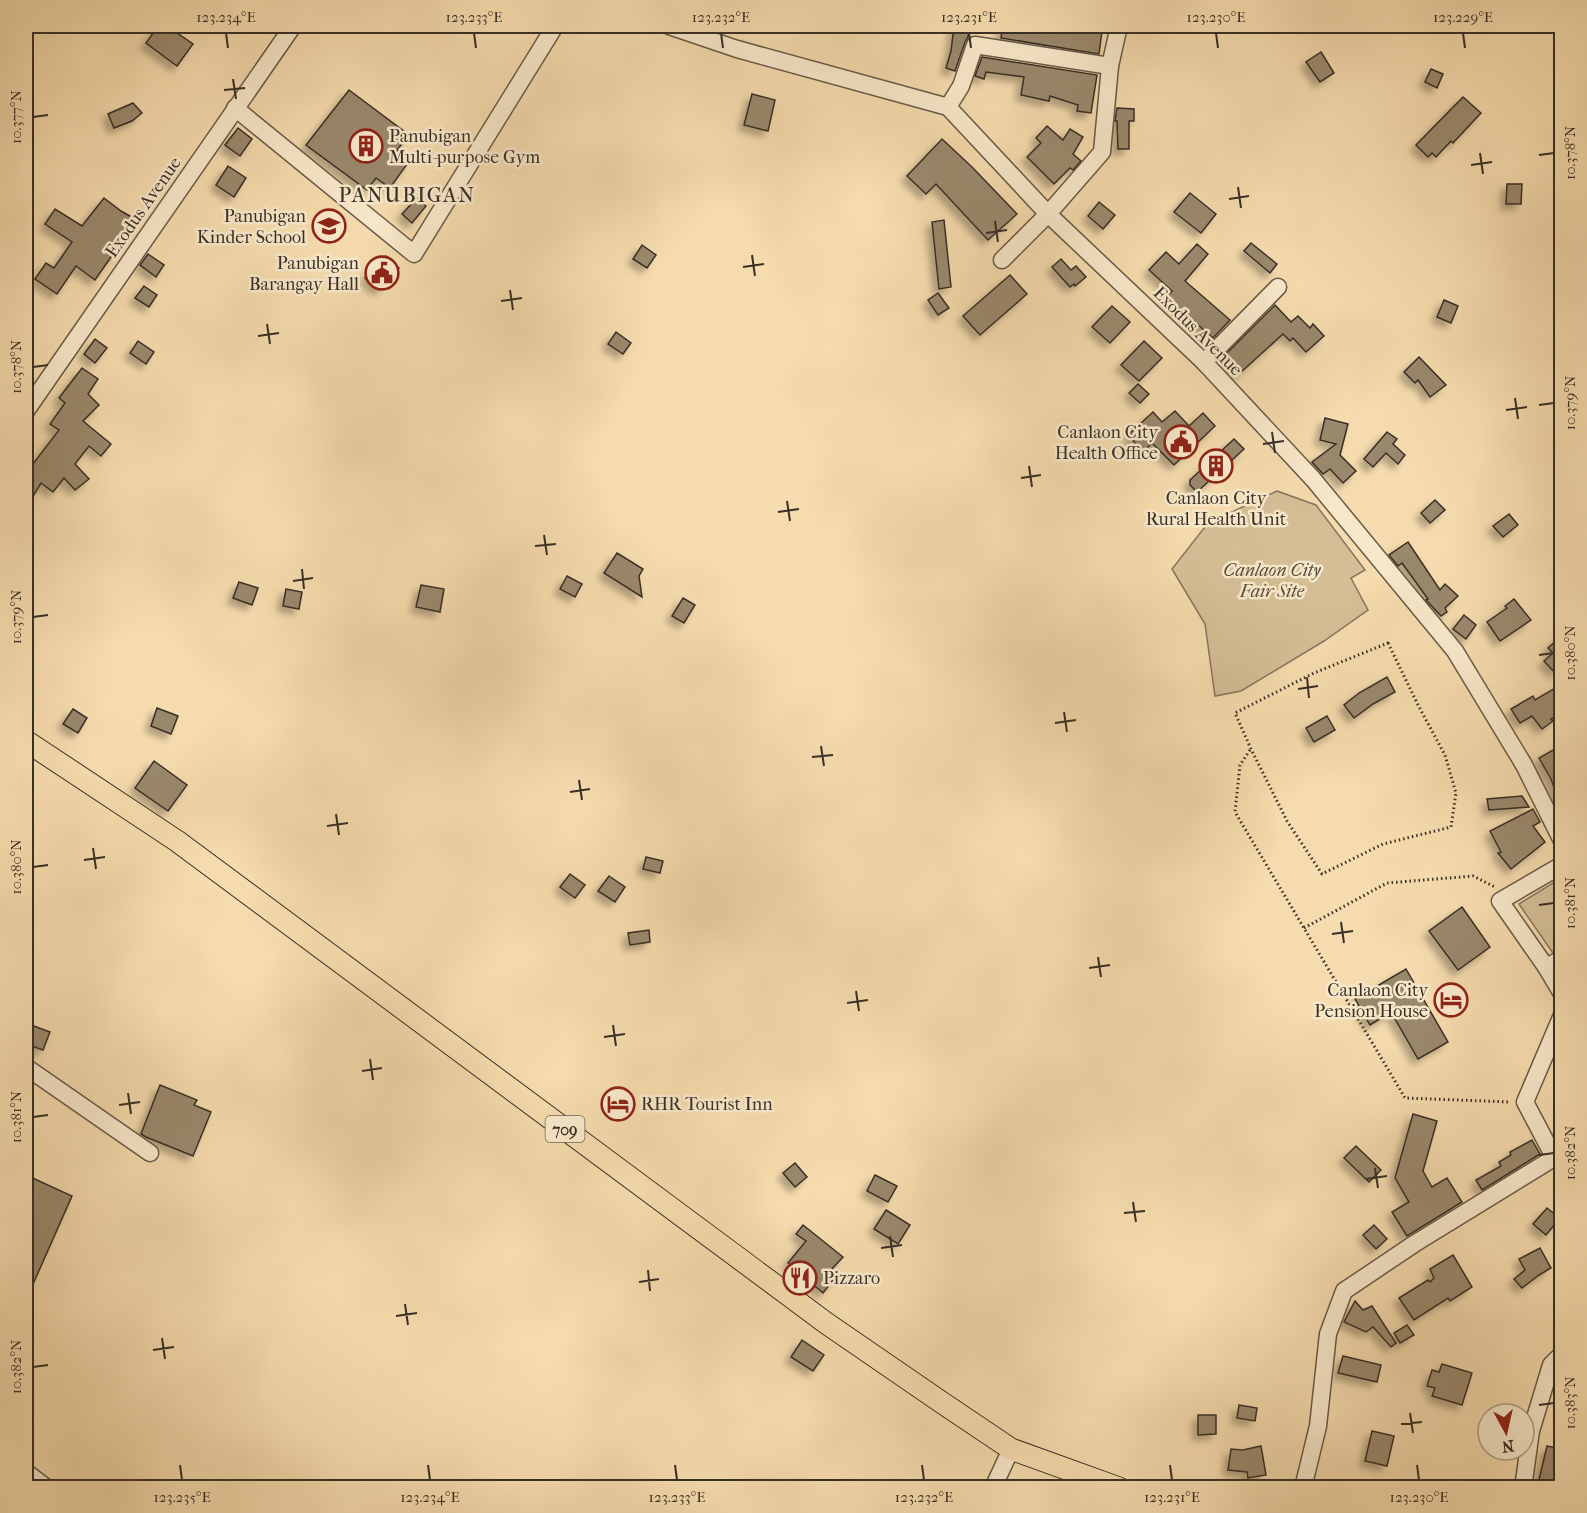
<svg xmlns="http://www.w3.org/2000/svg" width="1587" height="1513" font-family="'IM FELL French Canon',serif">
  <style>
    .green { fill: #d5be96; stroke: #86765e; stroke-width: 1.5 }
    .building { fill: #9a886c; stroke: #382f26; stroke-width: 1.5; filter: url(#shadow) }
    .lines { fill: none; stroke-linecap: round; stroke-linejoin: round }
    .minor-casing { stroke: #675a48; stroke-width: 19 }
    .major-casing { stroke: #382f26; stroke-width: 23 }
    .path { stroke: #382f26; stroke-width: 3; stroke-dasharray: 1.5 3; stroke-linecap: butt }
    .minor { stroke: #f8e8ca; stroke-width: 16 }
    .major { stroke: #f5dbad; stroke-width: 21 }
    .ticks { fill: none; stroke: #382f26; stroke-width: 2 }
    .labels { text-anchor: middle; stroke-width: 5; stroke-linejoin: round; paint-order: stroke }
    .shield { fill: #f8e8ca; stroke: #726657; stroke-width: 1.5 }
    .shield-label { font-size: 16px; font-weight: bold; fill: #382f26 }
    .poi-label { font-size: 18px; fill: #382f26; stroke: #f8e8ca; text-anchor: end }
    .street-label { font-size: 18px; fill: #382f26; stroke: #f8e8ca }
    .park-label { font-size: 18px; font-style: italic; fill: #574c3c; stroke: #f8e8ca }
    .quarter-label { font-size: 21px; letter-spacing: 1.5px; fill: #382f26; stroke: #f8e8ca }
    .neatline { fill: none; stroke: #382f26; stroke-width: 2 }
    .ticks-label { font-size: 15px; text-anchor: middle; fill: #382f26 }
  </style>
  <defs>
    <filter id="shadow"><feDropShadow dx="-5.5" dy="5.5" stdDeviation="3" flood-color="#0004"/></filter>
  </defs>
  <rect width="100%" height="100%" fill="#f5dbad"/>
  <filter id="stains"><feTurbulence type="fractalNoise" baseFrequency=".00333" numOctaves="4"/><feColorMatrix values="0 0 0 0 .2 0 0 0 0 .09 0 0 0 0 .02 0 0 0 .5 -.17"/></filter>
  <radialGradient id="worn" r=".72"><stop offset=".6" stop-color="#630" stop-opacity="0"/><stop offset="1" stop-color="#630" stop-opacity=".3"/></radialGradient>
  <g class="green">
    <polygon points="1277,491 1316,505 1365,570 1351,578 1368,610 1324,641 1241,691 1215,696 1205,624 1172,569 1208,523"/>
    <polygon points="1561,878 1561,953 1555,956 1519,904"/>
  </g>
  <g class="building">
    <polygon points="158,26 167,26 193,44 177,66 146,43"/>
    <polygon points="954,26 970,26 968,37 965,42 955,71 946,68 951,51"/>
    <polygon points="1003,26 1067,26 1085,29 1086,27 1102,31 1099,54 1001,38"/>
    <polygon points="1321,52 1334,73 1320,82 1306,62"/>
    <polygon points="982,57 1097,75 1091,113 1077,111 1078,105 1050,96 1049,101 1021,95 1024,77 986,72 984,79 975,76"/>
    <polygon points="1431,69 1443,74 1437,88 1425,82"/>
    <polygon points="349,90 409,135 397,150 410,160 390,188 376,178 367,190 306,145"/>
    <polygon points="752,94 775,100 768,131 744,125"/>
    <polygon points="1463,97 1481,113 1453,143 1451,141 1436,157 1432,153 1428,157 1416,145"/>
    <polygon points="133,103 142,113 132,121 114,128 108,114"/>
    <polygon points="1117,108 1134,109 1134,121 1129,121 1129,149 1118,149 1117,121 1115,121"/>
    <polygon points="1047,126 1063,140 1070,129 1083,137 1073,154 1081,161 1073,170 1070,168 1054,184 1027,157 1041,143 1036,138"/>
    <polygon points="238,128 252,139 240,156 225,145"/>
    <polygon points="942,139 972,167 1017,214 988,240 936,184 926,194 907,176"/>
    <polygon points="228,166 246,178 234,197 216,185"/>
    <polygon points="1507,184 1522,184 1521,204 1506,204"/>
    <polygon points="1190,193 1216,214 1201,233 1174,212"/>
    <polygon points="104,198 121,211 137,220 95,280 76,266 57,294 35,279 46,263 54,268 72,242 45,224 55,209 82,226"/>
    <polygon points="417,198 426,206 412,223 402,214"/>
    <polygon points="1099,202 1115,215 1103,229 1088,216"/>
    <polygon points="944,220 951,287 939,289 932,222"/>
    <polygon points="1251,243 1277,264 1270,273 1244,251"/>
    <polygon points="1197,244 1208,254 1185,281 1230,320 1213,338 1166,297 1172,291 1149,270 1166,252 1179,264"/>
    <polygon points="642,245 656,255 647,268 633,259"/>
    <polygon points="148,254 164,265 156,277 140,265"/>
    <polygon points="386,256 399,268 379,290 365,278"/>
    <polygon points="1061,259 1071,270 1076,266 1086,277 1075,286 1074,284 1070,287 1052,267"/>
    <polygon points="1010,275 1027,294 980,335 963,316"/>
    <polygon points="144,286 157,295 149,307 135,298"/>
    <polygon points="938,293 949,308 938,315 928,300"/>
    <polygon points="1444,300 1458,306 1451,323 1437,317"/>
    <polygon points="1275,305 1291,322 1298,316 1310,328 1313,324 1324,336 1306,352 1293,338 1290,341 1283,334 1239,374 1223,357"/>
    <polygon points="1112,306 1130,322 1110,343 1092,327"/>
    <polygon points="616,332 631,343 623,354 608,344"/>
    <polygon points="95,339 107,348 95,363 84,354"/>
    <polygon points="138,341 154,352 146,364 130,353"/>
    <polygon points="1144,341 1162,358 1139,381 1121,365"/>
    <polygon points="1419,357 1446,385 1430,397 1418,380 1415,383 1404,372"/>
    <polygon points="82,368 98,379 88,394 99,405 83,421 111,444 101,456 89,446 75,464 89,479 75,490 64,478 53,492 41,483 26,508 26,473 59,430 50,424 65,403 59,398"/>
    <polygon points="1138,384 1149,394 1140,403 1129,393"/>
    <polygon points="1175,411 1189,426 1203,413 1215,426 1174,465 1152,443 1143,452 1128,435 1153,412 1162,422"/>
    <polygon points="1325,418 1348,424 1340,455 1356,471 1343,483 1330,469 1323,474 1312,462 1336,444 1320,440"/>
    <polygon points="1387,432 1397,439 1393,444 1405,455 1398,464 1386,453 1373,467 1364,459"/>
    <polygon points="1234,439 1244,449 1197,492 1190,485 1190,480"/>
    <polygon points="1435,500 1445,510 1430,523 1421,513"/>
    <polygon points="1509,514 1518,525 1503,537 1493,526"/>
    <polygon points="1408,542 1440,590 1445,584 1458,596 1445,608 1447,612 1441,616 1426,600 1428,599 1402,563 1398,566 1389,555"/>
    <polygon points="617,553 643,569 639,576 642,597 604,573"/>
    <polygon points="567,576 582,584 575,597 560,589"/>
    <polygon points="239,582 258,588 252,605 233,598"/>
    <polygon points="421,585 444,589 440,612 416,607"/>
    <polygon points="286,589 302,592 299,609 283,606"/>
    <polygon points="683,598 695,605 684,623 672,616"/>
    <polygon points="1514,599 1531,620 1500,641 1487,622 1507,608 1505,606"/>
    <polygon points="1464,615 1476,625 1466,639 1453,629"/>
    <polygon points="1562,635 1562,667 1555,673 1544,661 1553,653 1548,648"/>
    <polygon points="1387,677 1395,692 1373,704 1354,718 1344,705 1359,693"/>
    <polygon points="1562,684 1562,713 1551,719 1553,721 1542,729 1532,716 1520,723 1511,709 1533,696 1535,700"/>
    <polygon points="157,708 178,716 171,734 151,726"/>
    <polygon points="73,709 87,718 78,733 63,724"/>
    <polygon points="1327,716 1335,730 1314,742 1306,728"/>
    <polygon points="1562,745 1562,804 1560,805 1551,779 1539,758"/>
    <polygon points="154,761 187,785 168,811 135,788"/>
    <polygon points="1522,796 1529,807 1489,810 1487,799"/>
    <polygon points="1533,809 1540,822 1533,826 1545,842 1511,869 1498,853 1501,852 1490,831"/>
    <polygon points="646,857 663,861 660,873 643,869"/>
    <polygon points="570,874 585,885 575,898 560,887"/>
    <polygon points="609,876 625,887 615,902 598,891"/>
    <polygon points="1462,907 1490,947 1458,970 1429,931"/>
    <polygon points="649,930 650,942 630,945 628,933"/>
    <polygon points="1406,969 1448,1042 1418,1059 1391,1012 1370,1025 1355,999"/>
    <polygon points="31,1025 50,1032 43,1050 26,1044 26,1039"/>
    <polygon points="160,1085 197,1100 194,1105 211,1112 193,1156 146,1137 141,1134"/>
    <polygon points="1413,1114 1437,1121 1423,1171 1432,1187 1447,1178 1462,1202 1407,1236 1392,1212 1409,1202 1395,1178"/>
    <polygon points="1532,1140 1540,1154 1482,1190 1476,1180 1501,1166 1499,1162 1511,1155 1510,1152"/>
    <polygon points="1356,1146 1381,1170 1369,1182 1344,1158"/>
    <polygon points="795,1163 807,1177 795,1187 783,1173"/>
    <polygon points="26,1175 72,1196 26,1300"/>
    <polygon points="875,1175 897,1186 888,1202 867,1191"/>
    <polygon points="1547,1208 1560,1218 1546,1235 1533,1224"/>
    <polygon points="886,1210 910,1225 898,1244 874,1229"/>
    <polygon points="803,1225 843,1257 831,1270 837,1275 823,1293 788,1263 806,1241 796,1234"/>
    <polygon points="1374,1225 1387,1239 1376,1249 1363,1235"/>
    <polygon points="1540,1248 1551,1268 1539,1275 1522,1288 1514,1279 1525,1270 1519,1259"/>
    <polygon points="1453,1255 1472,1287 1450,1301 1448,1298 1414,1320 1399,1298 1428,1280 1430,1282 1434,1278 1430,1269"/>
    <polygon points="1355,1301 1363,1310 1372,1306 1396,1343 1391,1347 1373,1327 1366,1332 1344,1322"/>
    <polygon points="1407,1325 1414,1335 1400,1343 1394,1333"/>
    <polygon points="802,1340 824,1355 813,1371 791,1357"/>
    <polygon points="1343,1356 1381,1365 1377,1382 1338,1373"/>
    <polygon points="1442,1364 1472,1373 1462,1405 1432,1396 1435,1388 1427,1386 1432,1370 1439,1372"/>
    <polygon points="1239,1405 1257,1408 1255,1421 1237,1418"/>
    <polygon points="1198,1415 1216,1415 1216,1434 1198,1435"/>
    <polygon points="1372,1431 1394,1436 1387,1466 1365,1461"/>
    <polygon points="1261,1446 1266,1475 1248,1478 1247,1472 1228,1470 1231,1449 1243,1450"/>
    <polygon points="1547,1446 1562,1449 1562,1488 1551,1488 1538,1484"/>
  </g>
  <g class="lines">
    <g class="minor-casing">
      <g id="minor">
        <polyline points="669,26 737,49 948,107 1048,214 1204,362 1313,479 1455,651 1524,765 1562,841"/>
        <polyline points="948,107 961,86 975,45 1110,66"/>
        <polyline points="235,108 414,254 555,26"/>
        <polyline points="1002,260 1048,214 1102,152 1110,66 1119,26"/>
        <polyline points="1204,362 1278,287"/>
        <polyline points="26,411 293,26"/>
        <polyline points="1562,865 1500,901 1546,967 1562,994"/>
        <polyline points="1546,967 1562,959"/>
        <polyline points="1562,1015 1525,1102 1554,1157 1562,1163"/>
        <polyline points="26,1067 150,1153"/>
        <polyline points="26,1472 47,1488"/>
        <polyline points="993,1488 1011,1449"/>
        <polyline points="1303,1488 1318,1426 1328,1334 1344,1291 1414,1244 1562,1153"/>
        <polyline points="1523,1488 1531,1431 1551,1365 1562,1354"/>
      </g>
    </g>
    <g class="major-casing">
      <polyline id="major" points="26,741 177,841 826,1323 944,1404 1011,1449 1119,1488"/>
    </g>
    <g class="path">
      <polygon points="1388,643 1418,705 1445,755 1456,793 1451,827 1383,844 1322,874 1287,821 1251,749 1235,713 1314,673"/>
      <polyline points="1250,750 1240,765 1235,812 1405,1098 1511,1102"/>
      <polyline points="1304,928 1387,883 1473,876 1495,887"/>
    </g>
    <use href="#minor" class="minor"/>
    <use href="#major" class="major"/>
  </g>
  <path class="ticks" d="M226,33L228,48M474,33L476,48M721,33L723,48M969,33L971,48M1216,33L1218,48M1463,33L1465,48M233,79L236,99M224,90L245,88M33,117L48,115M1480,153L1483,174M1539,155L1554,153M1471,165L1492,162M1238,187L1241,208M1229,199L1249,196M995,221L998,242M986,233L1007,230M752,255L755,276M743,267L764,264M510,290L513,310M501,301L522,298M267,324L270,344M258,336L279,333M33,367L48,365M1515,398L1518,419M1539,405L1554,403M1506,410L1527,407M1272,432L1275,453M1263,444L1284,441M1029,466L1032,487M1021,478L1041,475M787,501L790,521M778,512L799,509M544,535L547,555M535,546L556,544M302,569L304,589M293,581L313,578M33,617L48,615M1539,655L1554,653M1307,677L1309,698M1298,689L1318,686M1064,712L1067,732M1055,723L1076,720M821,746L824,766M812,757L833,755M579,780L582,800M570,792L590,789M336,814L339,835M327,826L348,823M93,848L96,869M84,860L105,857M33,867L48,865M1539,905L1554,903M1341,922L1344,943M1332,934L1353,931M1098,957L1101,977M1089,968L1110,965M856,991L859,1011M847,1003L868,1000M613,1025L616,1046M604,1037L625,1034M370,1059L373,1080M362,1071L382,1068M128,1093L131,1114M119,1105L140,1102M33,1117L48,1115M1539,1155L1554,1153M1375,1168L1378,1188M1366,1179L1387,1176M1133,1202L1136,1222M1124,1213L1145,1211M890,1236L893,1257M881,1248L902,1245M648,1270L650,1291M639,1282L659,1279M405,1304L408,1325M396,1316L417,1313M162,1338L165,1359M153,1350L174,1347M33,1367L48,1365M1539,1405L1554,1403M1410,1413L1413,1433M1401,1424L1422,1422M180,1465L182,1480M428,1465L430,1480M675,1465L677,1480M922,1465L924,1480M1170,1465L1172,1480M1417,1465L1419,1480"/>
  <defs>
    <g id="building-ring" transform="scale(1.725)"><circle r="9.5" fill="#f8e8ca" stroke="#8f2418" stroke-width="1.5"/><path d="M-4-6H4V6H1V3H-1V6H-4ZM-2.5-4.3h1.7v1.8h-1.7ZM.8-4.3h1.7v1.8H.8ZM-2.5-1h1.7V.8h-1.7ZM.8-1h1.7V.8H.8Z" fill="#8f2418"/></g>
    <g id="school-ring" transform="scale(1.725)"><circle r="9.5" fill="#f8e8ca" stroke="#8f2418" stroke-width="1.5"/><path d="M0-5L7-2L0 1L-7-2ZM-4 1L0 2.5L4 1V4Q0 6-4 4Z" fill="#8f2418"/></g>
    <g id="civic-ring" transform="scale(1.725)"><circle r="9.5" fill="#f8e8ca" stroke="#8f2418" stroke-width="1.5"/><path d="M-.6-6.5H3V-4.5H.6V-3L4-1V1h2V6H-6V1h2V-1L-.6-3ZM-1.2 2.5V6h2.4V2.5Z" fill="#8f2418"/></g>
    <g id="hotel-ring" transform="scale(1.725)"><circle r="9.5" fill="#f8e8ca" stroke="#8f2418" stroke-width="1.5"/><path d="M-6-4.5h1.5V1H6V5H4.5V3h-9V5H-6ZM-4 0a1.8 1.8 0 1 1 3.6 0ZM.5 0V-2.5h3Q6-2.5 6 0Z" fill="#8f2418"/></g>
    <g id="restaurant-ring" transform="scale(1.725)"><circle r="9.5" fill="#f8e8ca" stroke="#8f2418" stroke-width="1.5"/><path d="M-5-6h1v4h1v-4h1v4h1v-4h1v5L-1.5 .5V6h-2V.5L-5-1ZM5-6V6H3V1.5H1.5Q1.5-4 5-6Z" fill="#8f2418"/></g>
  </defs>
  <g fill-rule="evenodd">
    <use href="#building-ring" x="366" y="146"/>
    <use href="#school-ring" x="329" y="226"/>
    <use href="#civic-ring" x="382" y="273"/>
    <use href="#civic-ring" x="1181" y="442"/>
    <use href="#building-ring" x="1216" y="466"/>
    <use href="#hotel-ring" x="1451" y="1000"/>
    <use href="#hotel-ring" x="618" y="1104"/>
    <use href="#restaurant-ring" x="800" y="1278"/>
  </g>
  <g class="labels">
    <rect class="shield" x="545.5" y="1116" width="39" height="26" rx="4.5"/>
    <g class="shield-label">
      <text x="565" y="1135">709</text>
    </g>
    <g class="poi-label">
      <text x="389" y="142" text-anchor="start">Panubigan<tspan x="389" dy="21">Multi-purpose Gym</tspan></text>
      <text x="306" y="222">Panubigan<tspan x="306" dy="21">Kinder School</tspan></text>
      <text x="359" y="269">Panubigan<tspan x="359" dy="21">Barangay Hall</tspan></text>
      <text x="1158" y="438">Canlaon City<tspan x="1158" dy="21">Health Office</tspan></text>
      <text x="1216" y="504" text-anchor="middle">Canlaon City<tspan x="1216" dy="21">Rural Health Unit</tspan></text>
      <text x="1428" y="996">Canlaon City<tspan x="1428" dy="21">Pension House</tspan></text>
      <text x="641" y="1110" text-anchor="start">RHR Tourist Inn</text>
      <text x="823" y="1284" text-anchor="start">Pizzaro</text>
    </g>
    <g class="street-label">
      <text transform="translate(143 207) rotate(-55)" y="6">Exodus Avenue</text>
      <text transform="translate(1198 331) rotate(45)" y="6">Exodus Avenue</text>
    </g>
    <g class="park-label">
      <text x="1272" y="576">Canlaon City<tspan x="1272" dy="21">Fair Site</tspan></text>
    </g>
    <g class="quarter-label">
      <text x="407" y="202">PANUBIGAN</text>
    </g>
  </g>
  <rect width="1587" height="1513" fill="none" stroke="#f5dbad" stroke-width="66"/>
  <g transform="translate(1506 1432) rotate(172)"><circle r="28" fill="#f8e8ca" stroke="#ab9e88" stroke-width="1.5"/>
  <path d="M0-4.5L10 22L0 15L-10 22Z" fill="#8f2418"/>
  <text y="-9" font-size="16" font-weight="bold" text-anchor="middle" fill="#382f26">N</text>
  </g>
  <rect x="33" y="33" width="1521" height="1447" class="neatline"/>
  <g class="ticks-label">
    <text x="226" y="22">123.234°E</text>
    <text x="474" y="22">123.233°E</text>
    <text x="721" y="22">123.232°E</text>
    <text x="969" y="22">123.231°E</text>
    <text x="1216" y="22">123.230°E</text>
    <text x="1463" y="22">123.229°E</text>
    <text transform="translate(16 117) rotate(-90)" y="5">10.377°N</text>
    <text transform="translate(1570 153) rotate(-90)" y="5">10.378°N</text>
    <text transform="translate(16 367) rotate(-90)" y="5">10.378°N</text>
    <text transform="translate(1570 403) rotate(-90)" y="5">10.379°N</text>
    <text transform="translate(16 617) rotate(-90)" y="5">10.379°N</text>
    <text transform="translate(1570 653) rotate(-90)" y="5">10.380°N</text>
    <text transform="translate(16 867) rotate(-90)" y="5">10.380°N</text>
    <text transform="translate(1570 903) rotate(-90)" y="5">10.381°N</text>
    <text transform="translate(16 1117) rotate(-90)" y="5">10.381°N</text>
    <text transform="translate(1570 1153) rotate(-90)" y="5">10.382°N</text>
    <text transform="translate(16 1367) rotate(-90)" y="5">10.382°N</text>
    <text transform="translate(1570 1403) rotate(-90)" y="5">10.383°N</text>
    <text x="182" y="1502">123.235°E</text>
    <text x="430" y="1502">123.234°E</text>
    <text x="677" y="1502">123.233°E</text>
    <text x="924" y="1502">123.232°E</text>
    <text x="1172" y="1502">123.231°E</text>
    <text x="1419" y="1502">123.230°E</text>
  </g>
  <rect width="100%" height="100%" filter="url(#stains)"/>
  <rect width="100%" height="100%" fill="url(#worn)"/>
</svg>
